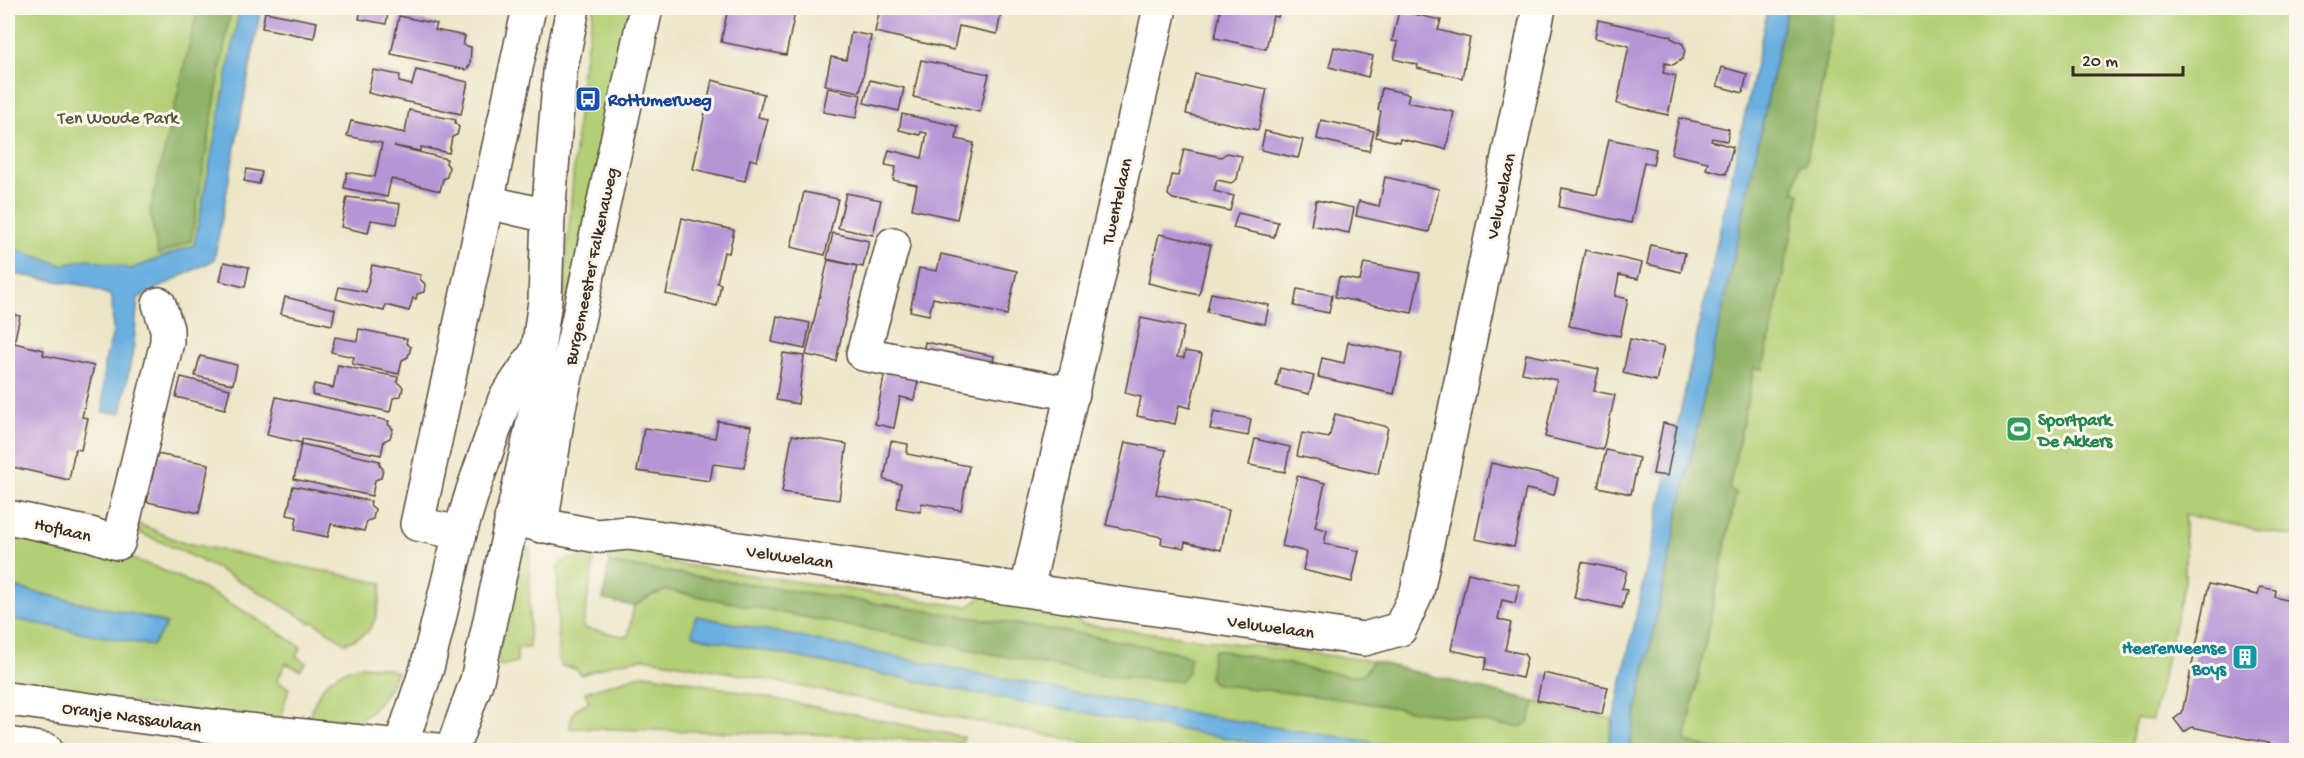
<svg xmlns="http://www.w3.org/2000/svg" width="2304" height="758" font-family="'Gochi Hand',sans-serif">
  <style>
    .green { fill: #b3cf75; stroke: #777c4a; stroke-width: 1.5 }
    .forest { fill: #8eb266; stroke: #646e42; stroke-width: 1.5 }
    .water { fill: #69afe0; stroke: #526c7f; stroke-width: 1.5 }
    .building { fill: #b694d6 }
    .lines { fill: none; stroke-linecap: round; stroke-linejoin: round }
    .minor-casing { stroke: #564638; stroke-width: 36 }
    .major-casing { stroke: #564638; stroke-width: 36 }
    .minor { stroke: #fff; stroke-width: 33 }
    .major { stroke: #fff; stroke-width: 33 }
    .labels { text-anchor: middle; stroke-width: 6; stroke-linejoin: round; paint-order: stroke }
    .transit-label { font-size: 18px; font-weight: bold; fill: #164399; stroke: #fbf7ec; text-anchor: start }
    .park-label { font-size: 18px; fill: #595334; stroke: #fbf7ec }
    .street-label { font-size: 18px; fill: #3b2a1e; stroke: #fbf7ec }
    .leisure-label { font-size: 18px; font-weight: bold; fill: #27864d; stroke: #fbf7ec; text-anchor: start }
    .culture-label { font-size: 18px; font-weight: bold; fill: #0d838f; stroke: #fbf7ec; text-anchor: end }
  </style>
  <rect width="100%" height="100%" fill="#fbf7ec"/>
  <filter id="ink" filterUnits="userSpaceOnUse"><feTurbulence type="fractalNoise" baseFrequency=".0167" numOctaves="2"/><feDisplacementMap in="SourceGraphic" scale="12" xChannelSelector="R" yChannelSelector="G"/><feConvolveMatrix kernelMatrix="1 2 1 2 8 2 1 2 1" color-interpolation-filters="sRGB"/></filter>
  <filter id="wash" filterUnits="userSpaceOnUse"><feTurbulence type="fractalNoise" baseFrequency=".008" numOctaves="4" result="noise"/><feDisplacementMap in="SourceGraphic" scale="24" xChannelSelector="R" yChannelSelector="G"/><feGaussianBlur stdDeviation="1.35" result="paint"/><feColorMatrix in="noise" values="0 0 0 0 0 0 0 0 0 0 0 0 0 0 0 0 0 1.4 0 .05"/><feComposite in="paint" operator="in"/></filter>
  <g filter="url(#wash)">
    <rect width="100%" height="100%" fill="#ece6c8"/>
    <g class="green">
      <polygon points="8,8 251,8 205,248 133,282 8,260"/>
      <polygon points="594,8 631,8 568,302 563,301 581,78"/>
      <polygon points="1837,8 2296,8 2296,537 2185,515 2185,581 2152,720 2136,718 2131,750 1774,750 1749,744 1748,750 1723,750 1685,742 1736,493 1729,489 1754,368 1763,369 1800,194 1794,192 1800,163 1806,164"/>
      <path d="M139,524L181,542L382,583C376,614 380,633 345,643L313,621L311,623C255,589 199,556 137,532Z"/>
      <path d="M8,532C48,540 90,545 129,558C190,577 248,612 301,647L296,656L306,663L300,670L286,663L277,681L289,688L283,709L282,723L8,686V618L152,646L167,624L145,617L8,586Z"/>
      <path d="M626,542L651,546L664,562L968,607L985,594L1068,606L1081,624L1373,661L1364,674L1350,676L1217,650L1215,684L1529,721L1535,702L1613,719L1607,750H1422L1254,724L1053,689L697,616L694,635L703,638L979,694L1301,750H1121L743,675L645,658L615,663L581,675L576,669L562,666L558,659V568C567,554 579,558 594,560L583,628L628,637L634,606L650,596L667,590L865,629L1190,657L1177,652L1081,634L609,563L610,553Z"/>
      <polygon points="518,546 530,549 529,648 517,648 517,662 500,666 498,658"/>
      <path d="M358,666L381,667L397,672C387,696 366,725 336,727C328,727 317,722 308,720C318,689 326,675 358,666Z"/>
      <path d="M644,674L672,678L964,737L961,743L817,734L570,728C571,713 575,707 589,702L585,692Z"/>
    </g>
    <g class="forest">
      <polygon points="198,8 231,8 191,241 158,255 150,210"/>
      <polygon points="1787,8 1837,8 1806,164 1800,164 1794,192 1800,193 1763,369 1754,368 1729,488 1736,493 1685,742 1723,750 1628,750"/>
      <polygon points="609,563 1081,634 1177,652 1190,657 1189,671 1180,681 1109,677 667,590 650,596 634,606 603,600"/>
      <polygon points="1217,650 1350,676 1364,674 1373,661 1535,702 1529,721 1520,728 1347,700 1215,684 1209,677 1213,651"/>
    </g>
    <g class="water">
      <polygon points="240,8 261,8 214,260 138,298 134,344 121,413 103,412 104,364 113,333 112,296 87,286 8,273 8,247 63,265 88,259 131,269 194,245"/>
      <polygon points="1768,8 1787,8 1628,750 1607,750"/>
      <polygon points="8,586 145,617 167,624 152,646 8,618"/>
      <polygon points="697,616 1053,689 1254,724 1422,750 1301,750 1260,744 979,694 703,638 694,635 692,632 695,618"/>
    </g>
    <g id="blocks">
      <g class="building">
        <polygon points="361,8 389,8 386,24 359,19"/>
        <polygon points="728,8 796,8 786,55 721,42"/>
        <polygon points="880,8 902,8 929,13 931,8 1002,8 997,34 959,26 954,50 875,32"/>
        <polygon points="1221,8 1280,8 1278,17 1273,16 1266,49 1215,38"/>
        <polygon points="1399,11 1441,20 1438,30 1470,38 1462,78 1417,68 1418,65 1394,59 1398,42 1392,41"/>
        <polygon points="265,12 317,22 314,38 262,28"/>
        <polygon points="399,16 437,24 435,30 465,36 463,45 471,47 470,65 466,70 391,54"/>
        <polygon points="1598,20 1671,36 1671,38 1683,44 1685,49 1683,59 1673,65 1665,63 1663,73 1676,76 1668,115 1617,104 1629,46 1595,38"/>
        <polygon points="851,32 871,36 860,92 825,85 831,57 846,60"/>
        <polygon points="1334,47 1373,56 1368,77 1329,67"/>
        <polygon points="921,60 989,74 980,112 913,97"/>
        <polygon points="1722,67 1747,74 1743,93 1717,86"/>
        <polygon points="373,70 400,75 399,82 412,85 416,70 468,82 461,114 368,93"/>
        <polygon points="1195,74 1267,89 1258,130 1186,114"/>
        <polygon points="712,80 764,94 758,117 768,119 757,161 750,159 745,181 693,169"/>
        <polygon points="870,80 904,88 899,111 864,103"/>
        <polygon points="828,88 861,95 856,118 823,112"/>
        <polygon points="1382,88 1409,94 1407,102 1454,112 1446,149 1400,139 1399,142 1376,137 1381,111 1378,110"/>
        <polygon points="409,110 456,120 455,123 459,127 457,135 452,137 449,153 421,147 420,151 394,146 447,159 446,163 449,167 447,177 443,179 440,191 391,179 387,197 344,188 347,172 375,177 382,143 347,136 351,121 405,133"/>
        <polygon points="902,114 958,126 956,139 974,143 957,219 912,209 917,185 893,180 896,167 885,165 889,150 922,158 927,133 921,132 920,135 899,130"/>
        <polygon points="1679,118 1729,129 1727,141 1712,138 1711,141 1733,147 1726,174 1706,169 1708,162 1671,154"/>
        <polygon points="1321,120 1374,131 1369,151 1317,139"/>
        <polygon points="1265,131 1303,140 1298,158 1261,150"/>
        <polygon points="1609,139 1656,149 1653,165 1644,162 1631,223 1559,207 1562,188 1597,195"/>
        <polygon points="1184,149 1221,157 1227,153 1242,156 1237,179 1231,183 1217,180 1214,191 1234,196 1230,211 1173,199 1168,195 1172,175 1178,176"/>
        <polygon points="247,169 262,172 259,184 244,181"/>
        <polygon points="1385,177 1439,189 1429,232 1356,216 1359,201 1379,206"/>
        <polygon points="804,192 838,199 825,255 791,247"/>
        <polygon points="846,193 881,200 873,235 838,228"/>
        <polygon points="347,197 400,204 397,224 371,220 368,233 341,227"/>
        <polygon points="1316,200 1354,208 1349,233 1311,225"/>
        <polygon points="1238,213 1278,222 1274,237 1233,228"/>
        <polygon points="682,218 734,230 729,253 724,252 717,283 721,284 717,306 666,294"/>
        <polygon points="833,233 869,241 863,267 827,259"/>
        <polygon points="1159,234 1211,245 1199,295 1148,283"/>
        <polygon points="1651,245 1685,253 1681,272 1647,264"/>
        <polygon points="1585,250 1642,263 1638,279 1619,275 1615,296 1628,299 1620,336 1569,326"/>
        <polygon points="941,254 1017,271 1007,315 933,298 929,315 910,311 919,268 937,271"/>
        <polygon points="828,260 857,266 836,361 806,355"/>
        <polygon points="224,262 249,267 245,287 220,281"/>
        <polygon points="1364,263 1420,273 1412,313 1335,297 1339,277 1360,281"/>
        <polygon points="372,265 421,275 420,279 425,284 424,292 417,294 416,299 413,298 409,311 386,305 384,311 336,299 339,287 366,292"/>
        <polygon points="1297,289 1332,295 1329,313 1294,306"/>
        <polygon points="1211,293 1269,305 1265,324 1207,312"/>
        <polygon points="285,297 335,309 332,325 281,314"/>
        <polygon points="8,313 20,316 14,343 44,350 43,355 94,366 82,417 88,418 81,450 75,449 69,480 8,466"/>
        <polygon points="777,316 810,323 805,349 772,342"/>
        <polygon points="1141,318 1184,327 1177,357 1184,358 1185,351 1202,354 1190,408 1179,405 1175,424 1137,416 1141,397 1125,393"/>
        <polygon points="359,329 407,339 406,343 411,347 408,357 402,360 399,374 352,364 354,357 331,352 335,337 357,341"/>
        <polygon points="1630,339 1664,347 1656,381 1623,373"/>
        <polygon points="925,342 994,356 991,373 922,359"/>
        <polygon points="1348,342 1403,353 1394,394 1318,377 1322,358 1344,363"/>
        <polygon points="783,353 804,356 798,404 776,400"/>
        <polygon points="1526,354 1599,369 1594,391 1615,395 1603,450 1545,437 1557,380 1522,373"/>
        <polygon points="200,356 237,365 233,384 195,376"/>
        <polygon points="338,365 398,377 397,382 403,387 401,396 393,398 390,412 312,395 314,384 333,388"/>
        <polygon points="1280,368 1314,376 1309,394 1276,386"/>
        <polygon points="885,371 919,377 914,400 900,397 894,428 875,424"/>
        <polygon points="181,377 230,389 225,409 176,397"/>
        <polygon points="276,397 389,421 388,424 393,429 390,438 384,441 381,455 302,439 302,443 267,435"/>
        <polygon points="1214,411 1251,419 1248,436 1210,429"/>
        <polygon points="1335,414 1388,427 1378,474 1297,456 1302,433 1329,438"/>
        <polygon points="718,421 751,426 744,468 713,464 710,481 637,471 644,428 715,438"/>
        <polygon points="1663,423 1677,426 1667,476 1653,474"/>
        <polygon points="792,435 847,444 839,500 782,492"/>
        <polygon points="1255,439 1290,447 1285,472 1249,465"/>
        <polygon points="891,441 908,444 907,454 969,466 961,510 922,503 920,512 897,508 901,484 884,480"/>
        <polygon points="1125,442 1166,450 1156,494 1229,510 1221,550 1185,542 1184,548 1161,544 1162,537 1106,525"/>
        <polygon points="301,444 380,461 379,464 383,469 381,478 375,480 372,496 294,479"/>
        <polygon points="1606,450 1639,458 1631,494 1598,487"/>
        <polygon points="157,454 209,464 199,513 147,502"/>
        <polygon points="1491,463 1558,478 1554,495 1526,489 1514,547 1475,539"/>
        <polygon points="1297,476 1325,483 1315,527 1327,530 1324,544 1359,551 1352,582 1303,570 1307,552 1282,546"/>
        <polygon points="293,486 371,501 370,505 375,509 373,519 367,521 364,531 331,524 328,537 295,530 297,517 287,515"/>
        <polygon points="1582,562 1627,571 1622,589 1627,590 1622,608 1574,598"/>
        <polygon points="1468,573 1519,585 1515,603 1502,600 1498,619 1511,623 1505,650 1524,654 1527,658 1522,678 1484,670 1487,658 1451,650"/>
        <polygon points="2209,584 2258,595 2260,587 2276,590 2275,597 2290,601 2291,598 2296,599 2296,749 2192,727 2184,732 2174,719 2182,713"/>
        <polygon points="1543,673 1608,687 1602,714 1537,700"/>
      </g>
    </g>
  </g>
  <g filter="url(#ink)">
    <use href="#blocks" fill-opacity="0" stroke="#564638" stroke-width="1.5"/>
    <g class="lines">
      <g class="minor-casing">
        <g id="minor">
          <polyline points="487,202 548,216"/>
          <polyline points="893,244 863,354 1073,394"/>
          <polyline points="8,517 90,534 118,543 167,342 167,329 159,304"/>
          <polyline points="511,519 597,536 628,533 1364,639 1400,629 1417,592 1539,8"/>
          <polyline points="541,526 559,408 646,8"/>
          <polyline points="460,533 417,524 529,8"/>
          <polyline points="1027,589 1160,8"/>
          <polyline points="399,750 427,668 460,533 473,490 505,399 538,350"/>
          <polyline points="452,750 477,680 537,404 538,350 545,301 548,216 560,72 573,8"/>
        </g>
      </g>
      <g class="major-casing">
        <g id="major">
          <polyline points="8,699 211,726 437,750"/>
          <polyline points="8,744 46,750"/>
        </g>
      </g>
      <use href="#minor" class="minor"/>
      <use href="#major" class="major"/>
    </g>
  </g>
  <defs>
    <g id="bus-square" transform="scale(1.35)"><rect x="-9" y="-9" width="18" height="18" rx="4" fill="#1a4fb4" stroke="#fbf7ec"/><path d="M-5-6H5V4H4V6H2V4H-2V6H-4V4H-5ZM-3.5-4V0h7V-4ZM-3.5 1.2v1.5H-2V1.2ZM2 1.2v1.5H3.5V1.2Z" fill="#fff"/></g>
    <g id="stadium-square" transform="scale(1.35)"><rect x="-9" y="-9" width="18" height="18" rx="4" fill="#2e9e5b" stroke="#fbf7ec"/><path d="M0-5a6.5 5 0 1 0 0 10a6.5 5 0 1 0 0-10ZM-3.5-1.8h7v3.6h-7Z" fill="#fff"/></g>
    <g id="building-square" transform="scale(1.35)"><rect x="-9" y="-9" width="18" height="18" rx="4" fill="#0f9aa8" stroke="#fbf7ec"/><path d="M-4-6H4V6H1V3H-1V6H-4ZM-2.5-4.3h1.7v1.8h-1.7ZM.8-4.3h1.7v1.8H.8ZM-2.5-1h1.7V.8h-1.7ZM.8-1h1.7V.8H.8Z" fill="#fff"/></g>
  </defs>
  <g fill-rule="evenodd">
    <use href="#bus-square" x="588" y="99"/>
    <use href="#stadium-square" x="2019" y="429"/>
    <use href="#building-square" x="2245" y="657"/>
  </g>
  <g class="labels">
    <g class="transit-label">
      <text x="608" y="105">Rottumerweg</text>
    </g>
    <g class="park-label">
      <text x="118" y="123">Ten Woude Park</text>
    </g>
    <g class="street-label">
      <text transform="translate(1500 196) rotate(-78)" y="6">Veluwelaan</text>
      <text transform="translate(1116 201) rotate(-77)" y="6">Twentelaan</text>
      <text transform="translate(590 266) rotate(-78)" y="6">Burgemeester Falkenaweg</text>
      <text transform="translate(63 529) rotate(13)" y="6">Hoflaan</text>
      <text transform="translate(790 556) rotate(8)" y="6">Veluwelaan</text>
      <text transform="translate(1271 626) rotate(8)" y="6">Veluwelaan</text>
      <text transform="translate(132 716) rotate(8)" y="6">Oranje Nassaulaan</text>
    </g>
    <g class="leisure-label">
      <text x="2038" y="425">Sportpark<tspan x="2038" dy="21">De Akkers</tspan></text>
    </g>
    <g class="culture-label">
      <text x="2226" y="653">Heerenveense<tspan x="2226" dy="21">Boys</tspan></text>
    </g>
  </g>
  <rect width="2304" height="758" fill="none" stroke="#fbf7ec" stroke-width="30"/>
  <path d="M2073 66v9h110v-9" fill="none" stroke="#3b2a1e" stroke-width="3"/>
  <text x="2082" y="66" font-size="18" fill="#3b2a1e" stroke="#fbf7ec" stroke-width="4.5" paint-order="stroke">20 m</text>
</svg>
